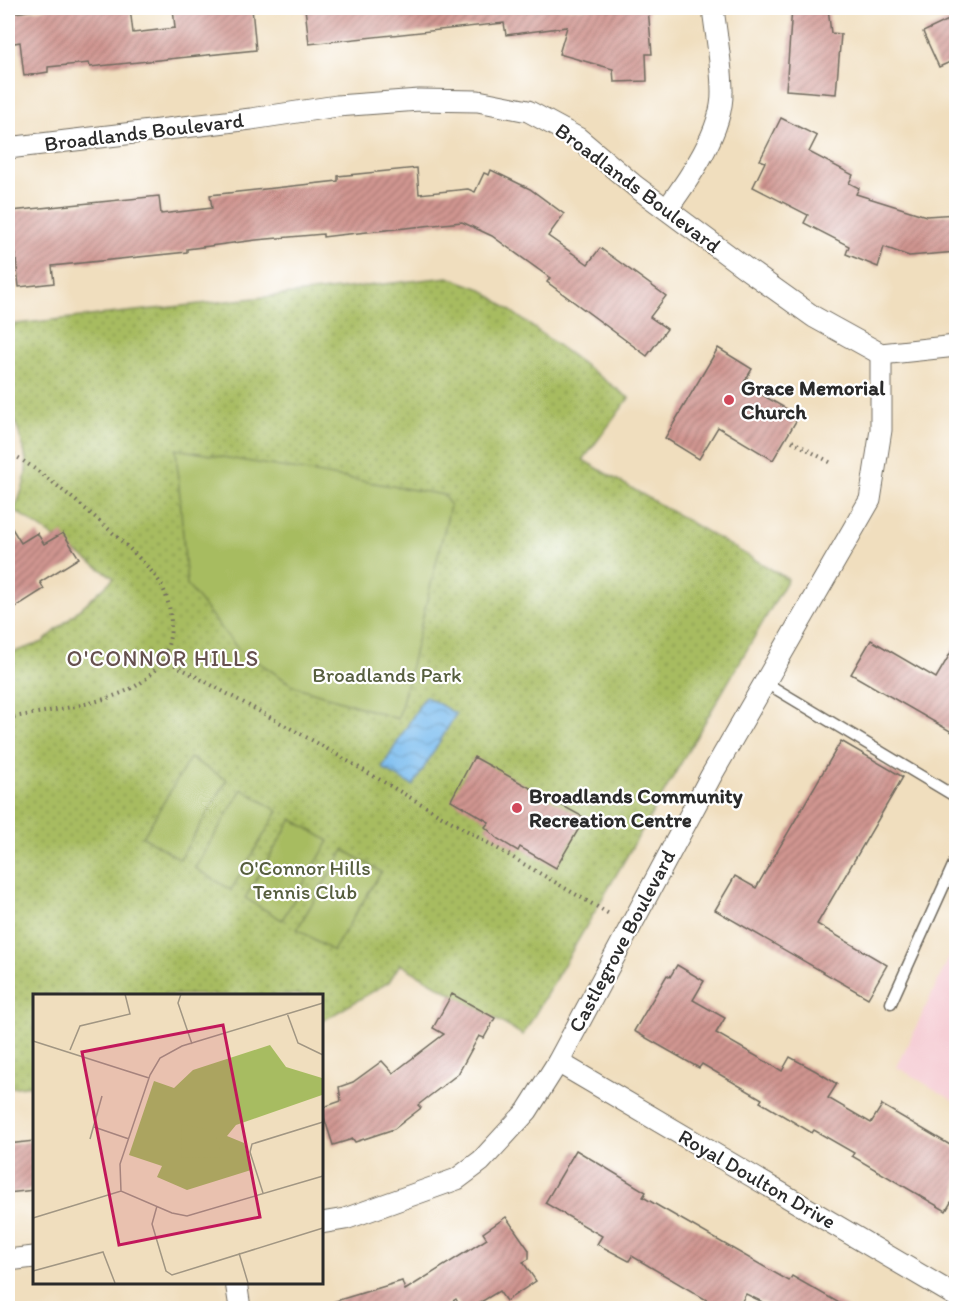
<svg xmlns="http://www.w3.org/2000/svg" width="964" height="1316" font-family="Itim,sans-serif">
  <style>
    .built { fill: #f6cfd6 }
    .grass { fill: url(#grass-dots); stroke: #697446; stroke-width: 1.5 }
    .pitch { fill: #a7bc61; stroke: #697446; stroke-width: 1.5 }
    .water { fill: url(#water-waves); stroke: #52748d; stroke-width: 1.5 }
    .building { fill: url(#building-hatch) }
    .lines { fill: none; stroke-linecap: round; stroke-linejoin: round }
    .service-casing { stroke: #706a5e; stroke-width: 13 }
    .minor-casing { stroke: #706a5e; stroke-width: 23 }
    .path { stroke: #706a5e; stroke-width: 4; stroke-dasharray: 1.5 4.5; stroke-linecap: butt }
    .service { stroke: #fff; stroke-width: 10 }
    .minor { stroke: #fff; stroke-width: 21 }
    .poi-dot { fill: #d1495b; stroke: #fff; stroke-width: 2 }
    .labels { text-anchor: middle; stroke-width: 4.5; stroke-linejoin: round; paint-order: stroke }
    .street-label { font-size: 21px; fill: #2b2b2b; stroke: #fff }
    .poi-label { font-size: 21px; font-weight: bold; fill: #2b2b2b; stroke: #fff; text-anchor: start }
    .park-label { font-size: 21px; fill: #565e3e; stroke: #fff }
    .neighbourhood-label { font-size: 22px; letter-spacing: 1.5px; fill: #65504e; stroke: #fff }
    .inset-road { fill: none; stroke: #a19683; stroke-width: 1.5 }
    .view { fill: #c2185b; fill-opacity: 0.15; stroke: #c2185b; stroke-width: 3 }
    .inset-edge { fill: none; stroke: #2b2b2b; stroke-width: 3 }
  </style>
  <defs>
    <pattern id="grass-dots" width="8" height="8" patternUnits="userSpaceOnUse" patternTransform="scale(1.5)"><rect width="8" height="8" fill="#a7bc61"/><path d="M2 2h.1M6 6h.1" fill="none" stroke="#889950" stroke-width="1.8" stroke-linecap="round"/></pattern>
    <pattern id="water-waves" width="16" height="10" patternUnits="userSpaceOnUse" patternTransform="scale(1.5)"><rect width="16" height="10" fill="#79bcef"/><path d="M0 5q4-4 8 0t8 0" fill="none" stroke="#6399c2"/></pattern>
    <pattern id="building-hatch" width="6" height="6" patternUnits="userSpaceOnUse" patternTransform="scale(1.5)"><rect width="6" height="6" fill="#d09590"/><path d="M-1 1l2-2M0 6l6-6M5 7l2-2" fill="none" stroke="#a97a76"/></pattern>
  </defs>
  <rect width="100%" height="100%" fill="#fff"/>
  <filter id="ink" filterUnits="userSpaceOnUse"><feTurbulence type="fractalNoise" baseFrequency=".0167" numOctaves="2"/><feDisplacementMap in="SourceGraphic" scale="12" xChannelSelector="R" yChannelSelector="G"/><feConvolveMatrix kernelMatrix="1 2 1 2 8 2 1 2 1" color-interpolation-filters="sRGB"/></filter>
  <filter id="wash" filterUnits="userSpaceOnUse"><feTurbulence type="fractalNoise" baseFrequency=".008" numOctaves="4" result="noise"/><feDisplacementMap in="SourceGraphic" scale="24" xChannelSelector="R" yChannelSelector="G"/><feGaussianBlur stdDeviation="1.35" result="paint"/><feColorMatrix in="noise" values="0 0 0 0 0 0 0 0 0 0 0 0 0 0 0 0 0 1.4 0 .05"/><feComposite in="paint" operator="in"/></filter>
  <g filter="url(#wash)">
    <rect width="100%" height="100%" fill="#f0debe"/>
    <polygon class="built" points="956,943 956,1102 897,1067"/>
    <path class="grass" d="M448,277L481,289L629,398L583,460L788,579L523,1035L400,964L389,982L321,1022V995H34V1085L8,1088V654L43,642L114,578L14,510C41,454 16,445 9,394C6,372 8,348 8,325Z"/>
    <g class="pitch">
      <polygon points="176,449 444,495 450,506 398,719 294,686 238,649 187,585"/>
      <polygon points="190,758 227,780 180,859 143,837"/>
      <polygon points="242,789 278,811 231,890 195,868"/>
      <polygon points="292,819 329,841 282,920 245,898"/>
      <polygon points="344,850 381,872 333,951 297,929"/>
    </g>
    <polygon class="water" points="425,696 456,714 413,786 382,768"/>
    <g id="blocks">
      <g class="building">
        <polygon points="48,8 130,8 133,33 175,28 173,8 252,8 256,50 90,67 89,63 48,67 48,72 24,76 20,42 8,44 8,14"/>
        <polygon points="305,8 648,8 652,54 646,54 647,81 614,82 613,69 559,54 567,27 506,35 504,23 309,44"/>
        <polygon points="792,8 828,8 831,33 841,34 836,94 786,90"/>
        <polygon points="957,16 957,59 939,67 923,32"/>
        <polygon points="781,118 817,136 809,152 853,175 849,183 859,188 856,194 926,216 957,214 957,252 909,256 884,247 878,267 846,254 849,246 804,223 808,215 753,187 765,162 760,160"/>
        <polygon points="417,168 419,194 468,189 475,192 484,173 489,175 491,170 530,189 564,214 548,236 588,264 600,248 666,296 650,317 667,329 647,356 547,282 550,278 492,236 462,222 339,235 323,237 323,234 256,240 187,249 187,252 52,266 54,283 19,287 11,211 159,196 161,214 212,208 210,195 338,181 338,176"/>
        <polygon points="718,348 752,369 743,384 799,416 773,460 718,427 699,459 665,438"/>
        <polygon points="8,522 21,543 37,533 44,544 63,533 79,558 40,582 44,589 8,612"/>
        <polygon points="871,640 936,678 957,642 957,735 851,674"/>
        <polygon points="841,741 903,777 817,924 887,965 868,998 715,910 735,876 756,888"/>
        <polygon points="474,757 585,818 556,868 520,847 518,851 498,839 485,827 489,822 451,800"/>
        <polygon points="677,965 704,981 693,1000 725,1018 716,1033 782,1071 790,1057 816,1071 837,1084 828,1098 871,1123 882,1105 957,1149 957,1192 946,1211 852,1156 854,1153 814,1130 812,1133 760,1102 762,1099 702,1064 699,1068 634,1031 667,975 670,977"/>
        <polygon points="452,994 495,1018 484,1038 479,1036 458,1074 418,1105 421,1108 394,1129 355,1142 353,1139 333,1145 321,1108 341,1101 339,1087 353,1082 382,1061 393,1073 444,1034 433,1028"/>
        <polygon points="34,1141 34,1190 8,1193 8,1144"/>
        <polygon points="576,1150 646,1192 643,1197 660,1207 789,1281 792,1276 848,1308 775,1308 746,1294 738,1308 720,1308 632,1256 629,1261 597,1244 602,1236 545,1203"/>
        <polygon points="506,1217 529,1250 529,1259 523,1262 536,1281 506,1301 499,1291 471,1308 461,1308 456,1299 441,1308 330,1308 329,1303 402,1281 405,1290 487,1239 483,1233"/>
      </g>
    </g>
  </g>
  <g filter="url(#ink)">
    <use href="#blocks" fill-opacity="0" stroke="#706a5e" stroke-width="1.5"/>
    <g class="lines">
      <g class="service-casing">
        <g id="service">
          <polyline points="766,683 956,797"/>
          <polyline points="891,1003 956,859"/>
        </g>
      </g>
      <g class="minor-casing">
        <g id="minor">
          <polyline points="8,148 251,119 337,106 419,100 478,101 528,111 578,138 635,186 748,270 814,317 881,354 956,346"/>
          <path d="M667,209C689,179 723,130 722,92C722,64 716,35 713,8"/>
          <polyline points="558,1062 956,1296"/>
          <polyline points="321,1223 345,1219 457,1179 481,1161 527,1111 558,1062 711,776 870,500 881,430 881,354"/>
          <polyline points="8,1260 34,1257"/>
          <polyline points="236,1282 240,1308"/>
        </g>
      </g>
      <g class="path">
        <polyline points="792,441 833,464"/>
        <path d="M8,452C37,465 148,558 162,586C178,619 173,659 143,681C114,704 45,711 8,718"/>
        <polyline points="164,659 317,743 611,915"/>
      </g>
      <use href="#service" class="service"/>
      <use href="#minor" class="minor"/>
    </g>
  </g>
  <g class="poi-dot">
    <circle cx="729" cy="400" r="6"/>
    <circle cx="517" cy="808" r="6"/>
  </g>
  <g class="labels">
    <g class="street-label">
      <text transform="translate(144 132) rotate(-7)" y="7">Broadlands Boulevard</text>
      <text transform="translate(638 188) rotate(37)" y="7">Broadlands Boulevard</text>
      <text transform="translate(622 941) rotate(-62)" y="7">Castlegrove Boulevard</text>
      <text transform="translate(757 1179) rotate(30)" y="7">Royal Doulton Drive</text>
    </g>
    <g class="poi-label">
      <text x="741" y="395">Grace Memorial<tspan x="741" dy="24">Church</tspan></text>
      <text x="529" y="803">Broadlands Community<tspan x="529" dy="24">Recreation Centre</tspan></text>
    </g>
    <g class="park-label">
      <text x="387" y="682">Broadlands Park</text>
      <text x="305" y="875">O'Connor Hills<tspan x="305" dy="24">Tennis Club</tspan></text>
    </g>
    <g class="neighbourhood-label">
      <text x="163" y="666">O'CONNOR HILLS</text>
    </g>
  </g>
  <g transform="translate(33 994)">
    <rect width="290" height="290" fill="#f0debe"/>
    <path d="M237,51L253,73L289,84V101L203,131L194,142L211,149L218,176L154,196L124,183L129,172L96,161L121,87L141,94L160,76Z" fill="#a7bc61"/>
    <path d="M149,130L174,135L183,143L189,163L148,164Z" fill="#a7bc61"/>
    <path class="inset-road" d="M148,0L145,9L159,50M254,19L265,49L290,61M0,47L116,84M37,56L47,32L97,20L92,0M61,133L96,145M57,145L69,102M88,197L87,170L117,81L127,64L149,52L290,9M230,199L217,158L219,150L290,128M124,212L119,230L133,277L139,281L290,234M0,224L88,197L139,219L154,222L290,182M206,259L215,289M0,277L70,258L82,289"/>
    <path class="view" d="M190,31L227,223L86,251L49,58Z"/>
    <rect width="290" height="290" class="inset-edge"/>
  </g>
  <rect width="964" height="1316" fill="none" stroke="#fff" stroke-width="30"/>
</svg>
